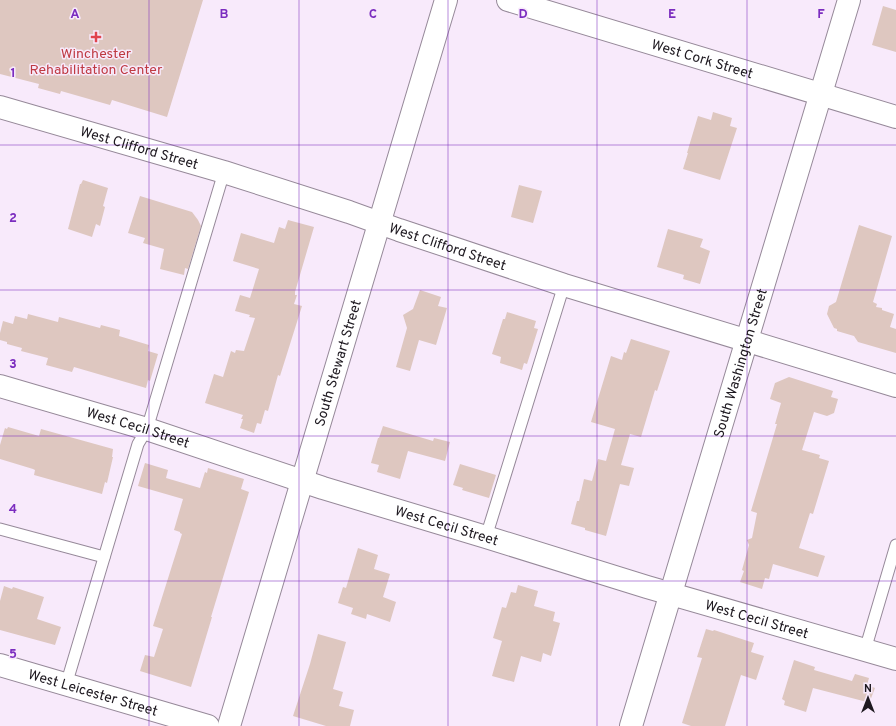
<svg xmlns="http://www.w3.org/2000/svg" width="896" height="726" font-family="Overpass,sans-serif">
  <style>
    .building { fill: #dec7c0 }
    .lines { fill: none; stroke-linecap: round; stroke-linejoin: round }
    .service-casing { stroke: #968999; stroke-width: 13 }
    .minor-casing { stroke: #968999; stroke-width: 24 }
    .tertiary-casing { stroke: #968999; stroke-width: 24 }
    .service { stroke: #fff; stroke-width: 11 }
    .minor { stroke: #fff; stroke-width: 22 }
    .tertiary { stroke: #fff; stroke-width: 22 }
    .grid { fill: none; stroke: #7b2cbf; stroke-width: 1; stroke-opacity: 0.55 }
    .health-dot { fill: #e0444e; stroke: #f8eafb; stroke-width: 1.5 }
    .labels { text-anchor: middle; stroke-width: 3; stroke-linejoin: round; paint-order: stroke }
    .health-label { font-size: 14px; fill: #be3a42; stroke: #f8eafb }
    .street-label { font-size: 14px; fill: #1e1920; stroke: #f8eafb }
    .grid-label { font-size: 13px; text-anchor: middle; font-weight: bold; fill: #7b2cbf; stroke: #f8eafb; stroke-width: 3; stroke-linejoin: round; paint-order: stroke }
  </style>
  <rect width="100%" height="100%" fill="#f8eafb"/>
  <g class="building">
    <polygon points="0,0 203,0 167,117 112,100 110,105 61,91 60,94 38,88 39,84 0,74"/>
    <polygon points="883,6 896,10 896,52 872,45"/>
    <polygon points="713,112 732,118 730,126 737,128 720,180 683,169 688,153 687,153 698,116 711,120"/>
    <polygon points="83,180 108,188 103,206 105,207 100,226 96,224 92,237 68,229 80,184 81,184"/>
    <polygon points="519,185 542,191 533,223 511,217"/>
    <polygon points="140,196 192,212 198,220 201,226 188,269 185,268 184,275 160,269 164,249 143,243 145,238 128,233"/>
    <polygon points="288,220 314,227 295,292 295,295 297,295 294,304 302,306 280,376 278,375 268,411 265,410 261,424 257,423 254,433 240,428 243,419 241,419 243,415 205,403 214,374 223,377 231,351 235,353 236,350 244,351 255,318 249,317 250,315 235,311 240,295 250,298 259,269 233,261 241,233 274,243 279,227 285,229"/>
    <polygon points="859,225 892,236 873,302 877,304 876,307 882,308 882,310 894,314 890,327 896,329 896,353 858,342 854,336 837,331 837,329 834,328 827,314 829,306 836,302"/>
    <polygon points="668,229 703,239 700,247 710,251 700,284 683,279 684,275 657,267"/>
    <polygon points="420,290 441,297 438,306 447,308 436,345 419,340 410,371 396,367 407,328 403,315 413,309"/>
    <polygon points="507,312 536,321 534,328 538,329 527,364 524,363 522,370 500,363 501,357 492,354 503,319 505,319"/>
    <polygon points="28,314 58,322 59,317 100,328 101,325 120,330 119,336 149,345 148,351 158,354 150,381 148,380 146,388 74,367 72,372 46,365 48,358 21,351 22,348 7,344 7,342 0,340 0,333 3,321 13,324 15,316 27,319"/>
    <polygon points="631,339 670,351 657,391 655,390 641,437 630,434 621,465 634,468 629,486 620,484 606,536 585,530 585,528 571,524 577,501 579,501 584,479 592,481 598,459 606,461 615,429 591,422 611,356 622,360 624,352 626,353"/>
    <polygon points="789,377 833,391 831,397 838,399 834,413 827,416 814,412 802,450 820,455 819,458 829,461 813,514 810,513 799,548 825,556 818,577 773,564 769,579 765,578 762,589 740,582 744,571 742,570 749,545 747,540 752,538 757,513 751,511 777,424 775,424 781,403 770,399 775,383"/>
    <polygon points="383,426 433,441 434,438 450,442 445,461 408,451 400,479 377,472 379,465 371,463 378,438 379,438"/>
    <polygon points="8,427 39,436 41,429 113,449 112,457 113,457 107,483 105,482 102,494 34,475 35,470 33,469 0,459 0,445 5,428 7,429"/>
    <polygon points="145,463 168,470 166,478 200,488 205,472 207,473 208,468 244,479 241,489 249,492 211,617 212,617 191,687 140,671 145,655 154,657 163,629 153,626 182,534 180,533 180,532 174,530 183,499 138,486"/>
    <polygon points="460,464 496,475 489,498 462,490 463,488 453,485"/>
    <polygon points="358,548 378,555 374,569 390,574 383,597 396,602 390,622 367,614 366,619 351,614 353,608 338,603 343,587 346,588"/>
    <polygon points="518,585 538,591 534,606 555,612 553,621 560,623 551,656 543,653 541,662 521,656 514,682 492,676 502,641 493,638 502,607 506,608 511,592 516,593"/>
    <polygon points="4,586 12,589 13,587 44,597 37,619 61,627 55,645 0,630 0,601"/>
    <polygon points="706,629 713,631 714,630 754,643 751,652 764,656 756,680 741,675 725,726 691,726 682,723 702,658 697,657"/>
    <polygon points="318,634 346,642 333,689 343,692 339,706 354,710 350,726 326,726 293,716 310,664"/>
    <polygon points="794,660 815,667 814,670 852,681 855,674 869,678 867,685 875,688 870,701 868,700 867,702 813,688 806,712 784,705 785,701 782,699"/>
  </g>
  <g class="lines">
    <g class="service-casing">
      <g id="service">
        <polyline points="0,529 104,557"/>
        <polyline points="486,537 564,285"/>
        <polyline points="865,650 896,545"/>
        <polyline points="66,685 138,444 147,429 224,172"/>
      </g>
    </g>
    <g class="minor-casing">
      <g id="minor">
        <path id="s1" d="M0,107L224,172L349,212L399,230L564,285L896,386"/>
        <path id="s2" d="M0,386L147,429L323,488L486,537L647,587L896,659"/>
        <path id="s3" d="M0,665L208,726"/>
      </g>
    </g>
    <g class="tertiary-casing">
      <g id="tertiary">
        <path id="s4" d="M508,0L896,117"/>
        <path id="s5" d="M229,726L446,0"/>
        <path id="s6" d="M631,726L849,0"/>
      </g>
    </g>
    <use href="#service" class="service"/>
    <use href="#minor" class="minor"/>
    <use href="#tertiary" class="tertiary"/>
  </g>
  <path class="grid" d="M149,0V726M299,0V726M448,0V726M597,0V726M747,0V726M0,145H896M0,290H896M0,436H896M0,581H896"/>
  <path class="health-dot" d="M94 31h4v4h4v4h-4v4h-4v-4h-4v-4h4z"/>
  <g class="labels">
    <g class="health-label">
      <text x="96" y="58">Winchester<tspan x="96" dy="16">Rehabilitation Center</tspan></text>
    </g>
    <g class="street-label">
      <text dy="5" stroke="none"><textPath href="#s4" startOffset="203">West Cork Street</textPath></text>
      <text dy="5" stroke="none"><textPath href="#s1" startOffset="145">West Clifford Street</textPath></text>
      <text dy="5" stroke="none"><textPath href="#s1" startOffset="469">West Clifford Street</textPath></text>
      <text dy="5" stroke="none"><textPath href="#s5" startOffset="379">South Stewart Street</textPath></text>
      <text dy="5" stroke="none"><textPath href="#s6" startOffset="379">South Washington Street</textPath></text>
      <text dy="5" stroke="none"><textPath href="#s2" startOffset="144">West Cecil Street</textPath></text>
      <text dy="5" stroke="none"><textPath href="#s2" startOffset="468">West Cecil Street</textPath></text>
      <text dy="5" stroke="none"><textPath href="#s2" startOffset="792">West Cecil Street</textPath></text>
      <text dy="5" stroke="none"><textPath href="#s3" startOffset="97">West Leicester Street</textPath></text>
    </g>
  </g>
  <g class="grid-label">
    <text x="75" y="18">A</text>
    <text x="224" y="18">B</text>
    <text x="373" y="18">C</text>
    <text x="523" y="18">D</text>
    <text x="672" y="18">E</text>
    <text x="821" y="18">F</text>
    <text x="13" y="77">1</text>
    <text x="13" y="222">2</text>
    <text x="13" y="368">3</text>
    <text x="13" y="513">4</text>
    <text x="13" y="658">5</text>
  </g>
  <g transform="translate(868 698)" stroke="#f8eafb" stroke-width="3" paint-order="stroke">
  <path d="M0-3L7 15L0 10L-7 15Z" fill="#1e1920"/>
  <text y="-6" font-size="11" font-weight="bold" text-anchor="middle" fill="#1e1920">N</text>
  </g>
</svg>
